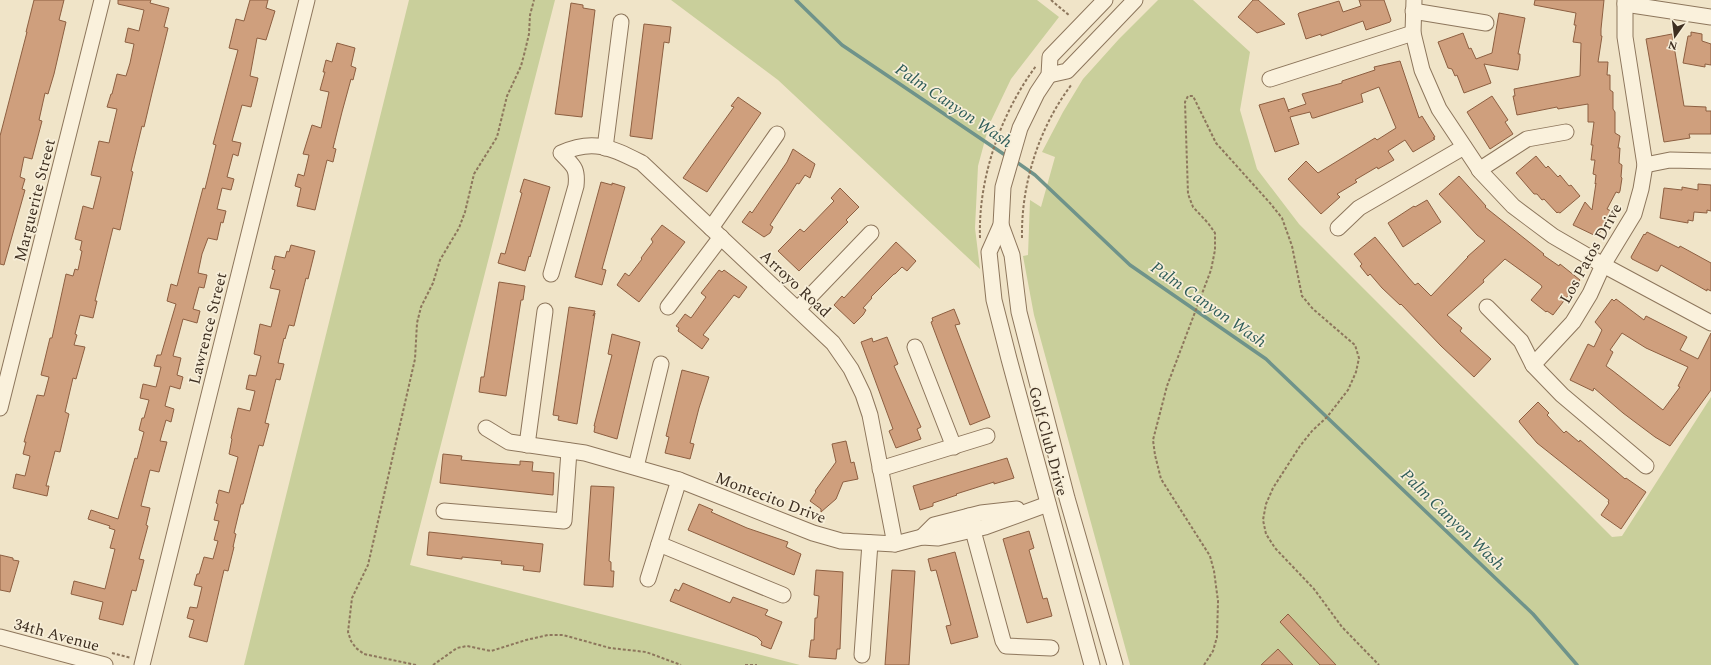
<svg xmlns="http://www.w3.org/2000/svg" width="1711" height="665" font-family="Spectral,serif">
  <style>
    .green { fill: #c9cf9b }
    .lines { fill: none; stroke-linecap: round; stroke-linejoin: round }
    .stream { stroke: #6f938a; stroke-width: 3.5 }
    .building { fill: #cf9f7d; stroke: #8d5f41; fill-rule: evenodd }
    .minor-casing { stroke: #8d765c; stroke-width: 17 }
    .path { stroke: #8d765c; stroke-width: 2; stroke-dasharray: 3 2; stroke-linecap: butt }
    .minor { stroke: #faf1dc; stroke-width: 15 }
    .labels { text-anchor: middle; stroke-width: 3.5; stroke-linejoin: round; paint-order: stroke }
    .street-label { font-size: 16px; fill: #3d2e20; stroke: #f7eed8 }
    .water-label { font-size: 17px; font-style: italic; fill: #2f5d5a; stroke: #f7eed8 }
  </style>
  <rect width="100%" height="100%" fill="#f0e4c8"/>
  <g class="green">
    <polygon points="409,0 555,0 410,565 800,665 244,665"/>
    <polygon points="671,0 1037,0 1059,17 1011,79 989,125 978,166 975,228 980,269 778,80"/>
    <polygon points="1158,0 1193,0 1250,52 1240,110 1257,169 1299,224 1612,537 1622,536 1711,397 1711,665 1130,665 1034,315 1023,256 1028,255 1030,200 1041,207 1055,157 1042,152 1063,112 1083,79 1119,39"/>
  </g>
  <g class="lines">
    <g class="stream">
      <polyline points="796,0 842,45 1008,157"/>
      <polyline points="1015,161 1035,175 1130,265 1266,359 1533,614 1577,665"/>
    </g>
  </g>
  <g class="building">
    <polygon points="34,0 64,0 59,20 66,22 54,74 48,94 45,93 39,120 42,121 32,159 24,157 20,177 25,179 22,189 25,190 4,265 0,264 0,136 27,32 26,32"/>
    <polygon points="118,0 151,0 150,3 169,8 164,27 168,28 152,93 144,127 142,126 131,171 133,172 120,230 113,228 95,301 97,301 93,318 80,315 75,334 77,335 74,345 85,347 76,379 73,378 65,412 69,414 60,452 55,451 46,486 49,486 47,496 13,488 16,474 25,476 30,456 23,454 26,442 24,442 37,395 44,396 49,377 41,375 50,338 52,338 66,274 73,276 75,269 78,270 82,251 80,250 82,241 75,239 83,206 93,209 101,177 91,175 99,141 109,143 117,109 107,107 111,94 112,94 117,74 126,76 130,63 134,44 125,42 128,28 139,31 144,10 118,4"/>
    <polygon points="250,0 268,0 266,8 275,11 266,40 257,38 250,76 258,78 251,107 242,105 232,141 241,143 238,156 233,154 227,177 234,179 231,190 222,188 217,209 226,211 223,223 221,222 217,240 208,238 202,254 198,273 207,275 204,288 199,287 193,309 200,311 197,323 183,319 173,356 181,358 177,375 183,377 180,389 170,386 165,406 174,409 171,422 166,420 160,441 167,442 159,472 150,470 141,506 150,508 146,525 148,526 139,559 144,560 136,591 132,590 123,625 99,619 103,602 71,594 74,581 105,589 115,549 110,548 115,530 109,528 110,526 88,519 91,510 118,519 135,458 137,459 144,432 139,430 142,418 144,418 149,400 140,398 143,384 156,387 161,367 154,366 157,355 161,355 176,304 167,301 171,284 177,286 203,188 205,189 216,145 213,144 238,50 229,48 236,19 244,21"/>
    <polygon points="1253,0 1258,0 1285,24 1257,33 1238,17"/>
    <polygon points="1359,0 1384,0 1391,20 1390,22 1366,30 1363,21 1321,36 1321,34 1306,39 1298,14 1299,13 1339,1 1343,12 1361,6"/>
    <polygon points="1535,0 1604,0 1601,29 1601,36 1602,36 1598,62 1608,62 1607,75 1610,75 1610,90 1613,92 1613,109 1615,112 1615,133 1620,136 1618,148 1620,148 1619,163 1622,165 1621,177 1622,178 1620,191 1619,193 1616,192 1607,209 1613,212 1598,235 1596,236 1573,225 1585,202 1592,210 1596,183 1595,184 1596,175 1593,174 1595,160 1591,160 1593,145 1591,145 1594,122 1588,122 1588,104 1558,109 1557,107 1517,115 1513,96 1515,96 1514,89 1580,76 1581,43 1573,42 1576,25 1574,25 1576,13 1534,5"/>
    <polygon points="571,3 583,5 583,8 595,10 582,117 555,114"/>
    <polygon points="1499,13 1525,18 1518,54 1520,54 1520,60 1518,70 1484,64 1491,83 1464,93 1457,75 1455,76 1452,69 1448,68 1438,42 1463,33 1469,49 1471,48 1476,59 1492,53"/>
    <polygon points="644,24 671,27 669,43 664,42 652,139 630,136"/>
    <polygon points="1691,32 1702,34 1702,41 1711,44 1711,65 1705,64 1705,67 1683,63 1688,36 1691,36"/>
    <polygon points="1672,34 1684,106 1706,107 1706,111 1711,111 1711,134 1689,134 1690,138 1664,142 1646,39"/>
    <polygon points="337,43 355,48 351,66 356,68 353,80 351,79 342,112 333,148 336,149 333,162 327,160 315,210 297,206 301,188 295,186 298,174 304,176 309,155 303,154 312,125 321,128 329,92 320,90 325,72 323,72 326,60 332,62"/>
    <polygon points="1400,61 1419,118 1422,116 1435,137 1433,138 1435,139 1413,152 1405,140 1388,151 1394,160 1378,169 1377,167 1355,180 1357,182 1337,194 1340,197 1321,214 1288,179 1306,161 1318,173 1375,138 1377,140 1396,128 1379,87 1361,94 1363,102 1314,118 1312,118 1310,112 1290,117 1299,144 1275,152 1259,105 1284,98 1289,112 1288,110 1306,104 1302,94 1342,83 1342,81 1375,70 1374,67"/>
    <polygon points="1492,96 1508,120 1505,122 1513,134 1490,149 1467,112"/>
    <polygon points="738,97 761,113 707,192 683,178 734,107 731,106"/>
    <polygon points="793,149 815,164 810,178 805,175 799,184 797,183 770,225 773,227 770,233 764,237 742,222 750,211 752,213 787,162"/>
    <polygon points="1536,156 1546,168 1548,166 1558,177 1560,175 1569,186 1571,185 1580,196 1560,213 1558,212 1557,213 1544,199 1542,200 1537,194 1534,194 1516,173"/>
    <polygon points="1459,176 1486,206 1485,207 1544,254 1543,255 1559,266 1560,264 1580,280 1553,315 1547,311 1546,312 1531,300 1542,287 1541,285 1505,259 1483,280 1484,282 1447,315 1462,328 1460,331 1491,359 1474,377 1441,346 1401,304 1400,305 1382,288 1370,274 1368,276 1360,266 1362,264 1354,254 1375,237 1408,277 1415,285 1418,283 1431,296 1468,257 1467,257 1485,241 1477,235 1439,194"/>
    <polygon points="524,179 550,187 530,257 529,256 525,271 498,263 501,253 505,254 522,193 520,192"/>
    <polygon points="601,182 612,185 612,183 625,187 602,269 606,270 602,285 575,277"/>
    <polygon points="1698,184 1711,185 1711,211 1707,210 1707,213 1694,212 1693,221 1688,220 1688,223 1660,218 1664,188 1682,190 1682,187 1698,190"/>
    <polygon points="840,188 859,207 846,220 848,222 799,271 778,251 800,229 804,232 834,201 831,198"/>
    <polygon points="1427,200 1441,222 1403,247 1388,223 1414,206 1415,207"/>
    <polygon points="662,225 685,242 639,302 617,285 625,273 629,276 642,259 641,258 653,242 651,239"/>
    <polygon points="1647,232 1679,248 1680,246 1711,263 1711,291 1707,289 1707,291 1661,265 1658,271 1656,271 1632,259 1631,257 1644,234 1645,235"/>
    <polygon points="896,242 916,261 907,271 902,267 895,274 894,274 871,297 872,298 863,308 866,310 863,315 854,324 834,305 842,296 844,298"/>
    <polygon points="291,245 315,251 308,279 306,278 294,326 289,325 285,339 284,338 278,363 284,364 280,380 276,379 265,423 269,424 263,446 259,445 243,504 241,504 234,533 236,534 233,547 234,547 228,571 224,570 207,642 189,637 194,620 187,618 190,607 197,608 202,587 194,585 197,574 199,574 204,557 213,559 218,541 214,540 219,521 214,520 218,504 216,503 219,490 229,493 238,457 229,454 232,439 231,438 238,408 250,411 255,391 246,389 249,375 256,376 261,356 254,354 260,324 271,327 280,290 270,288 275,270 272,269 275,256 285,258 287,251 289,252"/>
    <polygon points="719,270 722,272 724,270 747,287 739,298 734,295 703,335 709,339 702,349 678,331 679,328 676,326 685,314 691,318 706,297 701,293"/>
    <polygon points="499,282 525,286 523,300 521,300 506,396 479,392 481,377 484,377"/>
    <path d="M1612,299L1614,301L1616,299L1644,320L1646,316L1687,337L1680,350L1698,359L1711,333V390L1670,446L1655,437L1623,413L1594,388L1593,391L1570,380L1588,344L1594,347L1602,330L1595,322ZM1622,333L1646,348L1688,367L1678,386L1680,387L1663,410L1613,371L1606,366L1613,352L1610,350Z"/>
    <polygon points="569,307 595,311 593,316 595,313 577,424 558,420 559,416 553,415"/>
    <polygon points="954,309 960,324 955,325 990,417 970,425 931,322 933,321 932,318"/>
    <polygon points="612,334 640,342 617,439 594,432 595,426 594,426 612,355 608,354"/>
    <polygon points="887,337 898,364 894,366 921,427 917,429 921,439 896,448 889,431 893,429 861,342 872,338 873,342"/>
    <polygon points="682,370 709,377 699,408 690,443 694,444 690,459 665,453 669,437 666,436"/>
    <polygon points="1538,402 1549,413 1547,415 1564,433 1566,431 1579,442 1580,440 1625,479 1626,478 1646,492 1621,529 1601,515 1609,503 1608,502 1609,500 1537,443 1520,423 1519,421"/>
    <polygon points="846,441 851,463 854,462 858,479 843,482 836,499 821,512 821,509 810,501 816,492 815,491 836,462 832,444"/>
    <polygon points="443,454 462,456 461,460 493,463 520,465 520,461 533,462 532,471 554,473 553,495 440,483"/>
    <polygon points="1007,458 1014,478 994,484 994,482 956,494 957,495 933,503 933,506 920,510 913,486"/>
    <polygon points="591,486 614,487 609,561 611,562 611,571 614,571 613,587 584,585"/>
    <polygon points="699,504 713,510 711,512 747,528 788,542 786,547 801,554 794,575 688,530"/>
    <polygon points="1029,531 1034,548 1029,550 1043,599 1047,598 1052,616 1027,623 1003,539"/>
    <polygon points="429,532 543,544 540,572 523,570 524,566 501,564 502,561 462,557 462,559 427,555"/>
    <polygon points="955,552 978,637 951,644 946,626 951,625 936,570 931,571 928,559"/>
    <polygon points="0,555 13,558 13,560 19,561 10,592 0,590"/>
    <polygon points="816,570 843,572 840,649 837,649 836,659 809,657 811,640 814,640 815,618 817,618 819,596 814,595"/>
    <polygon points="892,570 915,571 909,665 885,665"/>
    <polygon points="683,583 730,603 733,597 768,610 765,615 782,622 771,649 761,645 762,642 757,637 670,601 675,589 679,591"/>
    <polygon points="1288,614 1336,665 1320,665 1280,622"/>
    <polygon points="1278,649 1293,665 1261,665"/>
  </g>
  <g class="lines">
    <g class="minor-casing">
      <g id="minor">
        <polyline points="1414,0 1413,33 1422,70 1439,109 1481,172 1513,206 1553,236 1603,265 1711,323"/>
        <polyline points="1625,4 1711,17"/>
        <polyline points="1413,11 1486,23"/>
        <polyline points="1049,75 1067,71 1135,0"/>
        <polyline points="1270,79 1413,33"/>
        <polyline points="605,148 621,22"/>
        <polyline points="1645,165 1670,160 1711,161"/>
        <polyline points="1479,170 1527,139 1566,132"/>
        <polyline points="1001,225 1012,255 1019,312 1067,498 1115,665"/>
        <polyline points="711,228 777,134"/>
        <polyline points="1338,228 1359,208 1464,147"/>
        <path d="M551,274L576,186C578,167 573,166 561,153C594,138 612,148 642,163L833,343L851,369L863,394L870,415L895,544"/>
        <polyline points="668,307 721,237"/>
        <polyline points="1487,307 1521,341 1533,365 1562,395 1646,466"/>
        <polyline points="798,309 871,233"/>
        <polyline points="915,347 954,447"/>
        <polyline points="1533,365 1573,322 1590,294 1603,265 1634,214 1641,189 1645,165 1625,37 1625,0"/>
        <polyline points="0,408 102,0"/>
        <polyline points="486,428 509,442 585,453 679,480 813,533 841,541 895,544 922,537 938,538 985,527 1048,504"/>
        <polyline points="527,445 545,311"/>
        <polyline points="636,467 661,364"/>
        <polyline points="880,469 987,436"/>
        <polyline points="444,511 564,521 569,451"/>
        <polyline points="969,516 1003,641 1006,646 1051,648"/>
        <polyline points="922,537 934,525 981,513 1017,509"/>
        <polyline points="659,544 783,595"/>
        <polyline points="648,579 679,480"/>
        <polyline points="0,637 105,665"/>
        <polyline points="862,655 870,543"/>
        <polyline points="142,665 307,0"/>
        <polyline points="1092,665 1009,359 994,300 989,252 1001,225 1003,187 1020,128 1037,93 1049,75 1050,57 1105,0"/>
      </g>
    </g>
    <g class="path">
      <polyline points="1051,0 1070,16"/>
      <path d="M980,238C978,178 1001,113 1036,66"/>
      <path d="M1022,238C1021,184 1039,127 1072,84"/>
      <polyline points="112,653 131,658"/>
      <polyline points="416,665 364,654 356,648 351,641 348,632 352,598 368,565 415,359 417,323 421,307 433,283 440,260 459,228 465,212 474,174 497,137 507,96 521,66 525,51 529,34 530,15 534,0"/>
      <polyline points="433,665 457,648 467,646 491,651 526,640 548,635 563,635 610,648 646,652 681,665"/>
      <polyline points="745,665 757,665"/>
      <polyline points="1204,665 1213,651 1217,637 1218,601 1214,571 1210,556 1161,479 1155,455 1153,440 1167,386 1211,270 1215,250 1215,233 1208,223 1193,207 1188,194 1185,102 1188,96 1193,96 1216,143 1270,203 1282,218 1292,246 1302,296 1313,309 1355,345 1359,358 1356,372 1348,390 1327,417 1312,431 1300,446 1273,488 1266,504 1263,520 1266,534 1275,548 1314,589 1342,627 1379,665"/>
    </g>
    <use href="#minor" class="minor"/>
  </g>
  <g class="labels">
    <g class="street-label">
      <text transform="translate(34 200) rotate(-76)" y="6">Marguerite Street</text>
      <text transform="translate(1590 253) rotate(-61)" y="6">Los Patos Drive</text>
      <text transform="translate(796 283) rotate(43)" y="6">Arroyo Road</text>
      <text transform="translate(207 328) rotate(-76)" y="6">Lawrence Street</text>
      <text transform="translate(1049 441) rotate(75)" y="6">Golf Club Drive</text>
      <text transform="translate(771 497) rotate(21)" y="6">Montecito Drive</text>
      <text transform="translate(57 634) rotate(15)" y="6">34th Avenue</text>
    </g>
    <g class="water-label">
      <text transform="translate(954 105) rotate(34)" y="6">Palm Canyon Wash</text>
      <text transform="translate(1209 304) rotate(35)" y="6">Palm Canyon Wash</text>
      <text transform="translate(1453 519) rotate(44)" y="6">Palm Canyon Wash</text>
    </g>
  </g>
  <g transform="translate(1675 36) rotate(194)" stroke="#f7eed8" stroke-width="3" paint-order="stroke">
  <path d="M0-3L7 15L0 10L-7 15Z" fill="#3d2e20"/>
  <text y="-6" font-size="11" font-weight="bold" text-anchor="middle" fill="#3d2e20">N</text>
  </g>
</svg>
